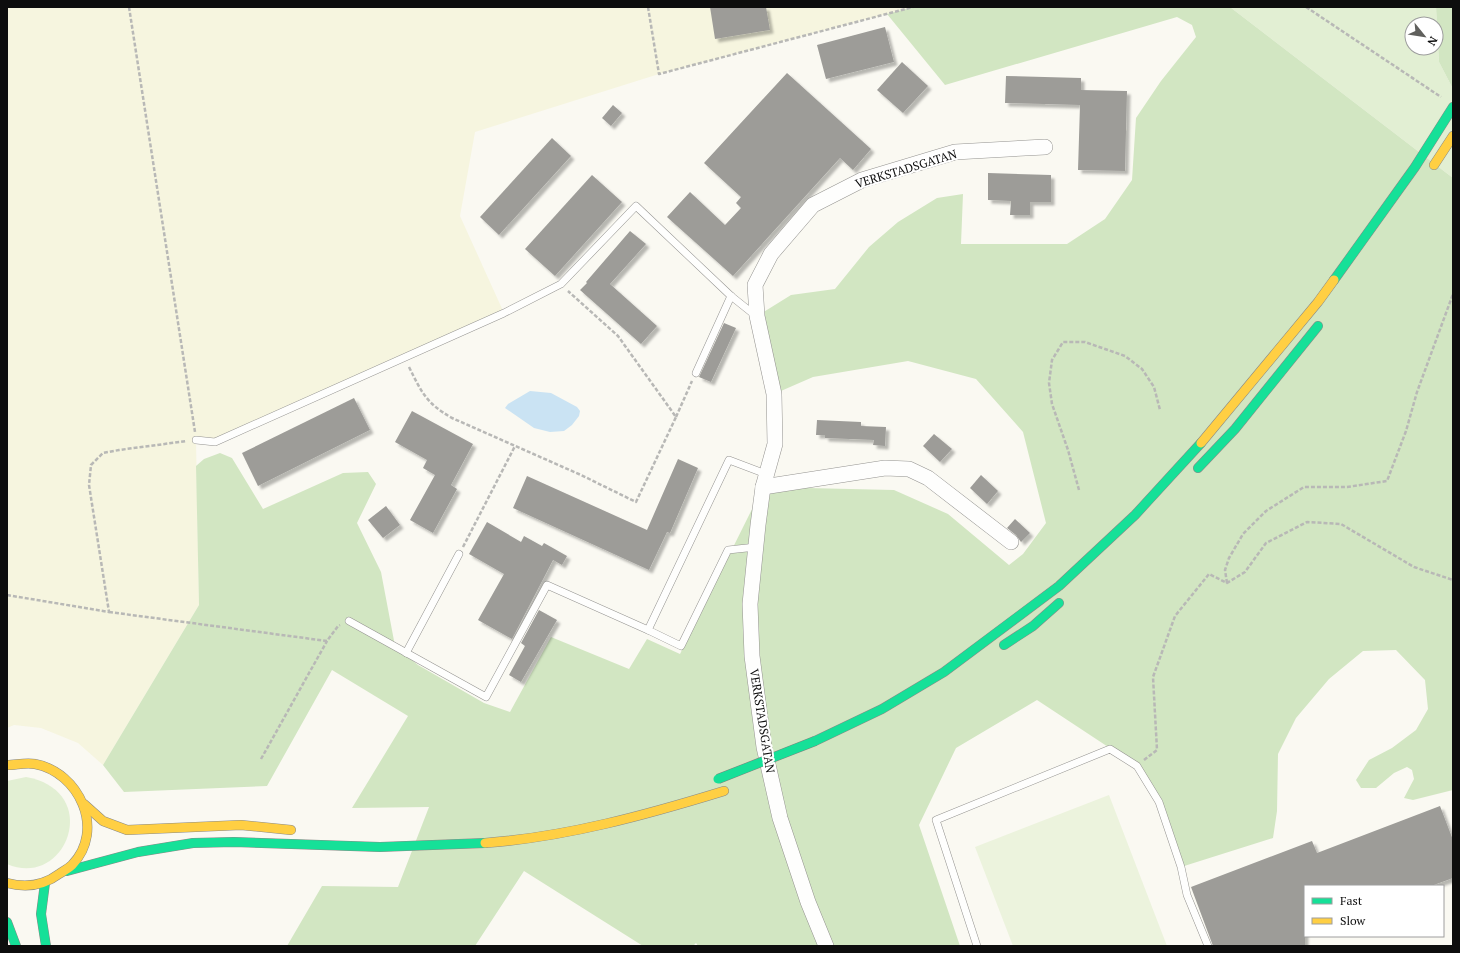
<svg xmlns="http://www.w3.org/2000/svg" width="1460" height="953" font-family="'PT Serif',serif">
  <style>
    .farmland { fill: #f6f5df }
    .green { fill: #e2efd3; fill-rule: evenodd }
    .forest { fill: #d2e6c2 }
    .pitch { fill: #ecf3dd }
    .water { fill: #cae3f3 }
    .building { fill: #9d9c98; filter: url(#shadow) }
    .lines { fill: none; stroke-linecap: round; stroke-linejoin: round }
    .lane-casing { stroke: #949390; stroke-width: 8 }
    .street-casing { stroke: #949390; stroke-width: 16 }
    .fast-casing { stroke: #8a8a87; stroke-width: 10 }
    .slow-casing { stroke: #8a8a87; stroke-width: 10 }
    .path { stroke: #b8b8b6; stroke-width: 2.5; stroke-dasharray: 4 2; stroke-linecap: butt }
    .lane { stroke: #fefefd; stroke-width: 7 }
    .street { stroke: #fefefd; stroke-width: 15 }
    .fast { stroke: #16e098; stroke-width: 9 }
    .slow { stroke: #ffcf43; stroke-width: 9 }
    .fast-bridge-casing { stroke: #81817d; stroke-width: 10; stroke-linecap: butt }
    .fast-bridge { stroke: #16e098; stroke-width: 9 }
    .labels { text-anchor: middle; stroke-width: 4; stroke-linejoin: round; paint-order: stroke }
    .street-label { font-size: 12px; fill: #0d0d0d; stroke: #fff }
  </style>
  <defs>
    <filter id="shadow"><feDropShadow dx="3.5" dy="3.5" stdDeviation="1" flood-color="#0004"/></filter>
  </defs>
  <rect width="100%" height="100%" fill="#faf9f2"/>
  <polygon class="farmland" points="7,7 913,7 659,74 475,132 460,216 504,313 215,442 196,440 199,605 103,765 78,743 41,728 14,725 7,728"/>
  <g class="green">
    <path d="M1230,7H1436L1439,62L1453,89V178ZM1412,24H1436V48H1412Z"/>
    <path d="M26,777C104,791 66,890 7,864V781Z"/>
  </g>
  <g class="forest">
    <polygon points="913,7 1230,7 1453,178 1453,790 1413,800 1404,798 1414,779 1412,770 1407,767 1394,773 1376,788 1361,788 1356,780 1369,760 1392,748 1416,730 1428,709 1425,680 1396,650 1363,651 1329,679 1296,718 1278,754 1277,811 1273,838 1181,867 1159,802 1137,766 1037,700 956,748 919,825 960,946 698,946 696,943 693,946 643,946 524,871 475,946 287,946 322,886 398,887 429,807 352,808 408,716 332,670 267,786 124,792 103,765 199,605 196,466 204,459 220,453 232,458 263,509 343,473 368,472 376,484 357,523 381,572 395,646 418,665 484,703 510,712 551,637 629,669 647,639 680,654 763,487 894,490 948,514 1009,565 1023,554 1046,523 1023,432 976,379 908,361 813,377 774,394 757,316 791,295 835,289 869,247 898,222 937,198 963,194 961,244 1067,244 1105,219 1132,180 1136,118 1161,81 1196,37 1192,25 1177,17 945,85 887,14"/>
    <polygon points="1436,7 1453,7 1453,89 1439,62"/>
  </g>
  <polygon class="pitch" points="1109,795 1167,946 1013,946 975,847"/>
  <polygon class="water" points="530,391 551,393 577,407 580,411 579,416 572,425 564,431 550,432 534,428 505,408 508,404"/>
  <g class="building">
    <polygon points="710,7 766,7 770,30 715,39"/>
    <polygon points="885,27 894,62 826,79 817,45"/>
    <polygon points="902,62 928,86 903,113 877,90"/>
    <polygon points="787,73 871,149 853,170 840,158 733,276 667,217 690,192 725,225 741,208 736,203 741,197 704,163"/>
    <polygon points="1006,76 1081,78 1081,90 1127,91 1125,171 1078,170 1080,105 1005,103"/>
    <polygon points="613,105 622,113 611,126 602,118"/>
    <polygon points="552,138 571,156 499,235 480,217"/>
    <polygon points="988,173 1051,175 1051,202 1030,202 1030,215 1010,215 1011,201 988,200"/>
    <polygon points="592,175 622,202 555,276 525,249"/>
    <polygon points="630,231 646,244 610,284 657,326 641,344 580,290 587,283 586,282"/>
    <polygon points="724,323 736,328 711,382 699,377"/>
    <polygon points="354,398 370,430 258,486 242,453"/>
    <polygon points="412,411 473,444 451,485 457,489 433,533 410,520 435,475 423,468 427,460 395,442"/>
    <polygon points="817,420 861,422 861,426 886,427 885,446 873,445 874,440 825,438 825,435 816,435"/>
    <polygon points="934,434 952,449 940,462 923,446"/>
    <polygon points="678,459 698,468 670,533 667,532 649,570 513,508 527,476 647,530"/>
    <polygon points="981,475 998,491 987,504 970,488"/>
    <polygon points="386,506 400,525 383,538 368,520"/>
    <polygon points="1015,519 1030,533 1021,542 1016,535 1007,528"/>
    <polygon points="487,522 521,542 524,536 542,546 544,543 567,556 562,565 553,560 512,639 478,620 504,574 469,554"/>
    <polygon points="539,610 557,620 521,682 509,675 525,646 521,643"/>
    <polygon points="1440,806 1453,840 1453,878 1431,886 1305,886 1305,946 1213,946 1191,887 1312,841 1317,853"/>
  </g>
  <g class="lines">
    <g class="lane-casing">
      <g id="lane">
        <polyline points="696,373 731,296"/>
        <polyline points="196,440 215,442 504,313 561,284 636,206 731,296 756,316"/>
        <polyline points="756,547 728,550 681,646 648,630 729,460 766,474"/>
        <polyline points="349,621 486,697 547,585 648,630"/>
        <polyline points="406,653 459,554"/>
        <polyline points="977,946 936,820 1110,749 1137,766 1159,802 1181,867 1187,895 1208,946"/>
      </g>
    </g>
    <g class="street-casing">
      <g id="street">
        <polyline points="763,487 885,468 909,469 928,478 1011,542"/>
        <polyline points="826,946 808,902 780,818 764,747 752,656 750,604 758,525 763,487 775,444 774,394 757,316 755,285 771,254 813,205 862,180 955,152 1045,147"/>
      </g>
    </g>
    <g class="fast-casing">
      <g id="fast">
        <polyline points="1334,280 1415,167 1453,107"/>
        <polyline points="1198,468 1235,429 1318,326"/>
        <polyline points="1004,645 1033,626 1059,603"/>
        <polyline points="815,741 882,709 944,672 1059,586 1135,515 1201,443"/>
        <polyline points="67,871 138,852 193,843 234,842 380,847 485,843"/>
        <polyline points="45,883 41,914 46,946"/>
        <polyline points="7,922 16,946"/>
      </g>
    </g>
    <g class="slow-casing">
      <g id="slow">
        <polyline points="1434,165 1453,136"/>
        <polyline points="1201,443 1318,302 1334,280"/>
        <path d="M7,765C16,765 26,762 35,764C79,772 106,830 72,865C68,869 63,871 59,874C43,886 26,888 7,883"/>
        <polyline points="84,804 103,821 127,830 241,825 291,830"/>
        <path d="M485,843C566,837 646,815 724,791"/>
      </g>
    </g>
    <g class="path">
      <polyline points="129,7 195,432"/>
      <polyline points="648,7 659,74 913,7"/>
      <polyline points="1306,7 1441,97"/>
      <path d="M409,367C422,393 426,403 452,418L581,475L636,502L676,417L618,336L568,291"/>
      <polyline points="676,417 692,381"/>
      <polyline points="1079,490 1068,450 1052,404 1049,383 1052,360 1063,342 1085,342 1125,356 1142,369 1154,387 1160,410"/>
      <polyline points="463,547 515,446"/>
      <polyline points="1227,583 1225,570 1229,558 1243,534 1266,511 1304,487 1347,487 1387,481 1406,431 1417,392 1453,294"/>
      <polyline points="7,595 109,612 89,485 91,465 103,453 119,450 187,441"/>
      <polyline points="109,612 327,641 338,626 340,625"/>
      <polyline points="261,759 327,641"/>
      <polyline points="1144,760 1157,750 1153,677 1175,616 1209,574 1227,583 1245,572 1266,543 1307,522 1341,524 1414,567 1453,580"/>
    </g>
    <use href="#lane" class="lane"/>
    <use href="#street" class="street"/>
    <use href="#fast" class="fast"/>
    <use href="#slow" class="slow"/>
    <g class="fast-bridge-casing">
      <polyline id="fast-bridge" points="718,779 815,741"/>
    </g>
    <use href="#fast-bridge" class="fast-bridge"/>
  </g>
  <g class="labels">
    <g class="street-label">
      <text transform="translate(906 169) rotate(-17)" y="4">VERKSTADSGATAN</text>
      <text transform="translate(762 721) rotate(81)" y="4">VERKSTADSGATAN</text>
    </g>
  </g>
  <rect width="1460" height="953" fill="none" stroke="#0d0d0d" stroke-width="16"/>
  <rect x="1304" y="885" width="140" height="52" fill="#ffffff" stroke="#9e9e9e"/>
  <rect x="1312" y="898" width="20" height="6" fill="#16e098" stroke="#9e9e9e"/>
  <text x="1340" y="905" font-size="12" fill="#0d0d0d">Fast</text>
  <rect x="1312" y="918" width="20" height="6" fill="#ffcf43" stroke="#9e9e9e"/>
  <text x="1340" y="925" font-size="12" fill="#0d0d0d">Slow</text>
  <g transform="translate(1424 36) rotate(120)"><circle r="19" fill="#ffffff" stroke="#9e9e9e"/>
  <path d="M0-3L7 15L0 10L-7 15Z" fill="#60605d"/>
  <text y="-6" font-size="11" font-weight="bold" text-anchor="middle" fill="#0d0d0d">N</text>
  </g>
</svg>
